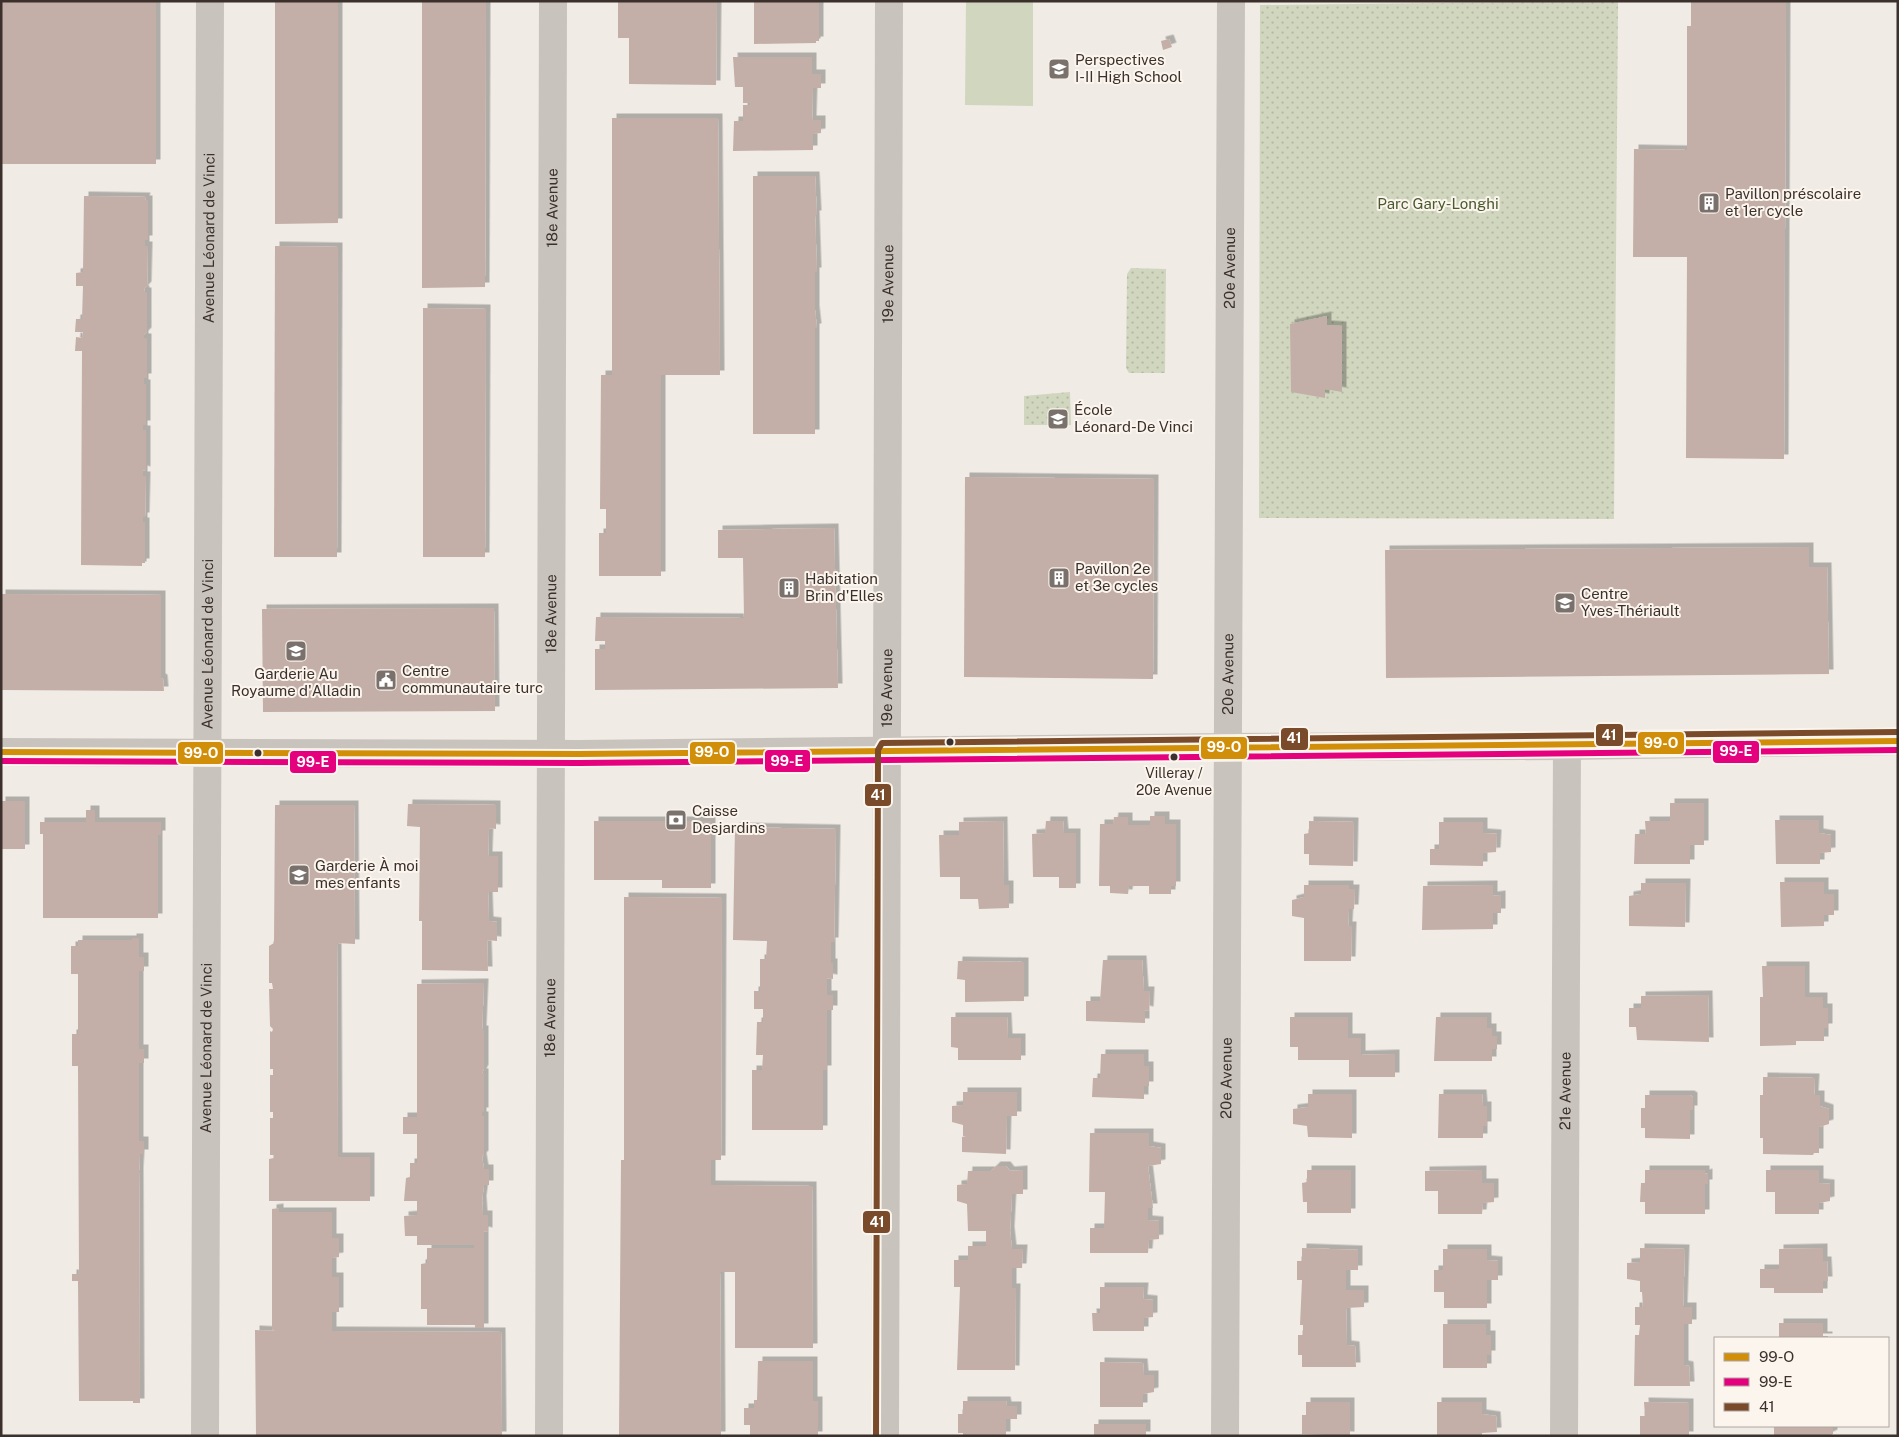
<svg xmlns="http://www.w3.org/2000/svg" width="1899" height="1437" font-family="'Public Sans',sans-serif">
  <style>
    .grass { fill: url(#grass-dots) }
    .garden { fill: #d1d6bf }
    .building { fill: #c3afa7; filter: url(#shadow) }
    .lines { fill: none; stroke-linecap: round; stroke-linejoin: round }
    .minor { stroke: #c9c3be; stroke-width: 28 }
    .bus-1-casing { stroke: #fbf5ee; stroke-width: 10 }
    .bus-2-casing { stroke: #fbf5ee; stroke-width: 10 }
    .bus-3-casing { stroke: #fbf5ee; stroke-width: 10 }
    .bus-1 { stroke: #d18e09; stroke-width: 6 }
    .bus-2 { stroke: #e5007d; stroke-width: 6 }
    .bus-3 { stroke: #7a4b2a; stroke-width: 6 }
    .bus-dot { fill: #3b302b; stroke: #fbf5ee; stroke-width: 2 }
    .labels { text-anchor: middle; stroke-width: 4; stroke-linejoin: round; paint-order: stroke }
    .bus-label { font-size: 14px; fill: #3b302b; stroke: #fbf5ee }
    .poi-label { font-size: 15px; fill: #3b302b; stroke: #fbf5ee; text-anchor: start }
    .park-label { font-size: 15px; fill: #4a5a2e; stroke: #fbf5ee }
    .street-label { font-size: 15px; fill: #3b302b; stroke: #fbf5ee }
    .line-badge { stroke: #fbf5ee; stroke-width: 2 }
    .badge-label { font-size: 14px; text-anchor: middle; font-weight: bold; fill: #fff }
  </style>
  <defs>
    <pattern id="grass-dots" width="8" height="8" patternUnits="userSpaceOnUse" patternTransform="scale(1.25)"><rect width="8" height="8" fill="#d1d6bf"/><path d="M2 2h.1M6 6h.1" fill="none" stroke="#b4b8a4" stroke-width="1.8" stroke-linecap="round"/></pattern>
    <filter id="shadow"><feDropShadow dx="4.5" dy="-4.5" stdDeviation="0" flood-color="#0004"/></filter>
  </defs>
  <rect width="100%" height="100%" fill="#f0ebe5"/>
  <g class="grass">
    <polygon points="1618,1 1614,519 1259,518 1260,5"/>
    <polygon points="1131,268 1166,269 1165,373 1129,373 1126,368 1127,274"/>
    <polygon points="1070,392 1071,425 1024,425 1024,396"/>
  </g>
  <polygon class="garden" points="966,1 1033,1 1033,106 965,105"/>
  <g class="building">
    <rect x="1" y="1" width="155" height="163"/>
    <polygon points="275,1 338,1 338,223 275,224"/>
    <polygon points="422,1 486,1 485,287 422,288"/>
    <polygon points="618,1 717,1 716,85 629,84 629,38 618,38"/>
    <polygon points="754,1 819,2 819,41 816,41 816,43 754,44"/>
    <polygon points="1691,1 1786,1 1784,459 1686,458 1687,257 1633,257 1634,149 1687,150 1687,26 1691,26"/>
    <polygon points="1169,39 1172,47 1163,50 1161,41"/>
    <polygon points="733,57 812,57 812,74 821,74 821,88 813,88 812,120 821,120 821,133 813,134 813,150 733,151 734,121 743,121 743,105 750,105 750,103 743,103 743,87 735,87"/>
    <polygon points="612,118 718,118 720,375 661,375 661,576 599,576 599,533 606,533 606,509 600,509 601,375 612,375"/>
    <polygon points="753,176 815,176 817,215 815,215 817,272 815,272 815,310 817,328 815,328 815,434 753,434"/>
    <polygon points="84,196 146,197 145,200 148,200 148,240 145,240 145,246 148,246 147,286 144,289 145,292 147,292 147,332 144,335 144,338 147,338 147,378 144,378 144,384 146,384 146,425 143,425 143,430 146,430 146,471 143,470 143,476 146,476 145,517 143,517 143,522 145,522 145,563 142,563 142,566 81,565 82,351 75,351 76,337 82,338 83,332 75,332 76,319 82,319 83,286 76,286 76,273 83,272"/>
    <polygon points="275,246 338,247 337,557 274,557"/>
    <polygon points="423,308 486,309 485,557 423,557"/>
    <polygon points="1327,316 1327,325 1342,326 1342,392 1325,389 1325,398 1291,392 1290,324"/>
    <polygon points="965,477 1154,479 1153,679 964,677"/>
    <polygon points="834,528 838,688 595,690 595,649 605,649 605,641 595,641 596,617 744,618 743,558 718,558 718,530"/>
    <polygon points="1809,547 1809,567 1827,567 1829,674 1386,678 1385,550"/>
    <polygon points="1,594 161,595 161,678 163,679 164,691 1,690"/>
    <polygon points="494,608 495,711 263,712 262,609"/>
    <rect x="1" y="801" width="24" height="48"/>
    <polygon points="1670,803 1704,803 1704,845 1690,845 1690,864 1634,864 1635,834 1646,834 1645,821 1670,821"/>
    <polygon points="408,804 496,805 496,829 489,828 488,856 498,856 498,892 488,892 489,921 497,922 497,941 487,940 488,971 422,970 422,921 419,921 420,827 407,826"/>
    <polygon points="275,805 354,805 355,944 337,943 338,1157 370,1157 370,1201 269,1201 269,1159 274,1158 274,1155 270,1155 270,1118 273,1118 273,1112 270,1112 270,1075 273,1075 273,1069 270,1069 270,1031 272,1032 273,1029 270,1026 269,989 273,989 272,983 269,983 269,946 274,943"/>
    <polygon points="86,810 95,810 95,822 161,822 161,835 158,835 158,918 43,918 43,834 40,834 40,822 86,822"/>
    <polygon points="1150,816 1165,816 1165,824 1176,824 1176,886 1171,886 1171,894 1149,894 1149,886 1129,886 1128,894 1110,893 1110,886 1099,886 1100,824 1113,824 1114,817 1128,817 1128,825 1150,825"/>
    <polygon points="1775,820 1819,820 1819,833 1831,835 1831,852 1820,853 1820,864 1776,864"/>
    <polygon points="594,821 711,821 711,888 662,888 662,880 594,880"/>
    <polygon points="1003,821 1004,885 1009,885 1009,908 979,909 978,899 960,899 960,877 940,877 939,835 959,835 959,822"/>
    <polygon points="1046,821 1063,821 1064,833 1076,833 1076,888 1059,888 1059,877 1033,877 1032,834 1045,833"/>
    <polygon points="1309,821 1354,822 1353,866 1309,865 1309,854 1304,854 1304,834 1309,833"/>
    <polygon points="1439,822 1483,822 1483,833 1497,834 1496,852 1483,853 1483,866 1430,865 1430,849 1439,849"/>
    <polygon points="735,827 836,829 834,942 831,942 831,963 833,963 833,979 827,978 827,995 833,995 833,1010 827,1010 827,1070 823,1070 823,1130 752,1130 752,1070 762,1070 763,1055 756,1055 757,1022 763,1022 763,1009 754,1009 754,991 760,991 760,959 766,959 767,941 733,940"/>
    <polygon points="1780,882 1824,882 1824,894 1834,894 1834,915 1824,915 1824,926 1781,927"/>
    <polygon points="1641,883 1686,883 1685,927 1629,926 1629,896 1641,894"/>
    <polygon points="1304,885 1349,885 1349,889 1355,889 1354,909 1349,909 1348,926 1352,926 1351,961 1304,961 1304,918 1292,916 1292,900 1304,897"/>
    <polygon points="1493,885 1493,896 1501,895 1501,913 1493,913 1493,929 1422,930 1423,886"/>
    <polygon points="624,897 722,898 721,1160 711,1160 711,1185 812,1186 813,1348 735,1348 735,1272 720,1272 721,1436 619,1436 621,1160 624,1160"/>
    <polygon points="132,938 139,938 139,957 144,957 144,971 139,971 139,1049 144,1049 144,1063 139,1063 139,1141 144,1141 144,1154 140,1154 139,1171 140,1403 133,1403 133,1401 79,1401 78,1281 72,1281 72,1274 79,1274 78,1066 72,1066 72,1034 78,1034 78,974 71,974 71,946 78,946 78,940 132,940"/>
    <polygon points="1103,960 1142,960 1144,991 1150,991 1149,1011 1145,1010 1145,1023 1086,1021 1086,1001 1100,1001"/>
    <polygon points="958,961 1024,962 1024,1001 965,1002 965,980 957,979"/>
    <polygon points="1762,966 1805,966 1805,997 1823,997 1823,1008 1828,1008 1828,1028 1824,1028 1824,1041 1796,1041 1796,1045 1760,1046 1760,997 1763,997"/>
    <polygon points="484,983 482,1030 484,1030 484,1069 482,1073 484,1073 484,1112 482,1112 482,1116 484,1116 484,1155 482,1157 484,1169 489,1169 489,1185 484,1185 482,1200 483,1215 488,1215 488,1232 484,1231 484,1328 475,1328 475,1325 427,1325 427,1309 421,1309 421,1264 427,1263 427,1248 474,1248 474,1245 417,1245 417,1236 405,1236 404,1216 417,1215 417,1201 404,1201 406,1178 410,1177 410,1163 417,1163 417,1134 403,1134 403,1117 417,1117 417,984"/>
    <polygon points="1708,995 1709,1042 1637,1040 1636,1027 1629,1027 1629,1008 1641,1008 1641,996"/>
    <polygon points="951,1017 1007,1017 1008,1038 1021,1038 1021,1060 958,1060 958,1048 951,1047"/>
    <polygon points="1290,1017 1348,1017 1348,1038 1361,1038 1361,1055 1395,1054 1395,1077 1349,1077 1349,1060 1298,1060 1298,1047 1290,1047"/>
    <polygon points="1436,1017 1487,1017 1487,1028 1492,1028 1492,1036 1497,1036 1497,1049 1492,1049 1492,1061 1434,1061"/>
    <polygon points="1101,1054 1144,1054 1144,1066 1149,1066 1149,1086 1144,1086 1144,1099 1092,1097 1093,1078 1100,1078"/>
    <polygon points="1763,1077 1815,1078 1814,1095 1820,1095 1820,1106 1829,1109 1829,1124 1819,1127 1819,1153 1814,1153 1813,1155 1763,1154 1763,1138 1760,1138 1760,1095 1763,1095"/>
    <polygon points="963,1092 1017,1092 1017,1116 1007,1116 1006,1154 962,1152 962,1137 966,1136 963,1136 963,1125 952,1122 952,1106 963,1105"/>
    <polygon points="1308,1094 1352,1094 1352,1138 1308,1137 1307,1126 1293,1124 1293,1109 1308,1107"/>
    <polygon points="1439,1094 1482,1094 1483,1106 1487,1106 1487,1126 1483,1126 1483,1138 1438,1138"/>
    <polygon points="1645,1095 1690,1095 1693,1097 1693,1110 1690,1110 1690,1139 1645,1138 1645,1128 1641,1128 1641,1108 1645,1108"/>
    <polygon points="1090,1133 1149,1133 1149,1146 1161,1148 1161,1164 1148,1166 1153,1208 1148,1208 1148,1220 1159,1221 1159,1239 1149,1240 1148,1253 1090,1253 1090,1228 1104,1228 1105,1192 1089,1192"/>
    <polygon points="996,1166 1006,1166 1010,1171 1023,1170 1023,1194 1012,1194 1010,1231 1012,1249 1023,1249 1022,1268 1012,1268 1012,1288 1016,1288 1015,1370 957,1370 960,1287 954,1287 954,1260 968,1260 968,1246 986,1246 986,1231 968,1231 967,1204 957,1201 957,1185 967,1184 968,1171 991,1171"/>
    <polygon points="1307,1170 1351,1170 1351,1213 1307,1213 1307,1202 1303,1202 1302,1183 1307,1182"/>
    <polygon points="1482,1170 1482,1183 1494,1183 1494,1202 1483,1203 1482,1214 1438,1214 1438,1191 1425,1191 1425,1171"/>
    <polygon points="1645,1170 1705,1170 1705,1174 1708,1173 1708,1184 1705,1184 1705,1214 1645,1214 1645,1202 1640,1202 1641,1183 1645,1183"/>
    <polygon points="1766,1170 1819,1170 1819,1183 1830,1184 1830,1201 1819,1203 1819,1214 1775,1214 1775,1192 1766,1192"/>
    <polygon points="279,1208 279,1212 332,1212 332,1238 339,1238 339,1257 332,1258 332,1277 339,1277 339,1312 332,1312 332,1331 501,1332 502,1436 256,1436 255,1330 275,1331 272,1329 272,1209"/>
    <polygon points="1302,1248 1358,1250 1358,1270 1346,1270 1346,1290 1364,1290 1364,1307 1346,1308 1347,1345 1355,1346 1356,1367 1302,1367 1302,1355 1298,1355 1298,1335 1303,1335 1303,1325 1300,1325 1302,1280 1297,1280 1297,1261 1302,1261"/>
    <polygon points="1640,1248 1685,1249 1683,1307 1692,1307 1692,1324 1684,1324 1684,1365 1689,1366 1690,1386 1634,1386 1635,1335 1639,1335 1640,1325 1635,1325 1635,1307 1643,1307 1642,1292 1640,1292 1640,1281 1627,1279 1627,1263 1640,1262"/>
    <polygon points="1823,1248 1823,1261 1827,1261 1828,1281 1823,1281 1823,1293 1774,1293 1774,1288 1760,1288 1760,1269 1779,1269 1779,1249"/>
    <polygon points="1443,1249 1487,1249 1487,1260 1498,1261 1498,1280 1487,1280 1487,1308 1444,1308 1444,1292 1434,1292 1434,1270 1443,1270"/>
    <polygon points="1100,1287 1144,1287 1143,1299 1153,1300 1153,1317 1144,1318 1144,1331 1093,1331 1092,1313 1100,1313"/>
    <polygon points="1779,1323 1823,1323 1823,1336 1828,1336 1828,1338 1779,1338"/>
    <polygon points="1443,1324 1486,1324 1486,1335 1491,1335 1491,1355 1487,1355 1487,1368 1443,1368"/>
    <polygon points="758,1361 813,1361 813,1401 818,1401 818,1436 750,1436 750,1425 744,1425 744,1408 754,1408 754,1400 757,1400"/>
    <polygon points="1100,1362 1143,1363 1144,1375 1154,1375 1154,1392 1143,1394 1143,1407 1100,1407"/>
    <polygon points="963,1401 1006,1401 1007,1406 1017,1406 1017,1419 1006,1419 1006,1436 963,1436 963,1433 958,1433 958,1414 963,1414"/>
    <polygon points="1306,1402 1350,1402 1350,1436 1302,1434 1302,1415 1306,1415"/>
    <polygon points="1437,1402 1482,1402 1482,1414 1496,1416 1497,1432 1482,1433 1482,1436 1437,1436"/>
    <polygon points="1644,1402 1689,1403 1689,1436 1640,1435 1640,1416 1645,1416"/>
    <rect x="1094" y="1424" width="52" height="12"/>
    <polygon points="1774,1426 1833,1426 1833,1434 1829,1436 1774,1436"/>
  </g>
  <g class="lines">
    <g class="minor">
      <polyline points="1,752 579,754 1227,747 1567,746 1898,741"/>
      <path id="s1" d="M205,1436L210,1"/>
      <path id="s2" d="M549,1436L553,1"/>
      <path id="s3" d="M885,1436L889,1"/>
      <path id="s4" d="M1225,1436L1231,1"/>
      <path id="s5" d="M1564,1436L1567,746"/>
    </g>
    <g class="bus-1-casing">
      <polyline id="bus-1" points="1,752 579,754 1898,741"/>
    </g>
    <g class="bus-2-casing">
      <polyline id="bus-2" points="1,761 579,763 1898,750"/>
    </g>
    <g class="bus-3-casing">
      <polyline id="bus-3" points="876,1436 878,750 882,743 1898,732"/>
    </g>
    <use href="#bus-1" class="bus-1"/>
    <use href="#bus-2" class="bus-2"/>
    <use href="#bus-3" class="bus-3"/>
  </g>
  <defs>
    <g id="school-square" transform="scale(1.125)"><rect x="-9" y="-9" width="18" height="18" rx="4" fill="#7a716c" stroke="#fbf5ee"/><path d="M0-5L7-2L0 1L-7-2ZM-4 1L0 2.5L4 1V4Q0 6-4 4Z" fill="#fff"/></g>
    <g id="building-square" transform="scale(1.125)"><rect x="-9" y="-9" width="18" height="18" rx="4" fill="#7a716c" stroke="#fbf5ee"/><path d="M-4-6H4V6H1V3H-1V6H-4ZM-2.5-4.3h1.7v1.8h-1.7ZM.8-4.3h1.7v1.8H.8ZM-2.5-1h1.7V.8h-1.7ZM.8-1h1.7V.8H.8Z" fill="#fff"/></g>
    <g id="university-square" transform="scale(1.125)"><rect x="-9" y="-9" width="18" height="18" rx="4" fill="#7a716c" stroke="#fbf5ee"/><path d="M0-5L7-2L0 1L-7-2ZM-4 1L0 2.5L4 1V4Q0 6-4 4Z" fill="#fff"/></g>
    <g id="civic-square" transform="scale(1.125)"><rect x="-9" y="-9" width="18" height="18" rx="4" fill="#7a716c" stroke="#fbf5ee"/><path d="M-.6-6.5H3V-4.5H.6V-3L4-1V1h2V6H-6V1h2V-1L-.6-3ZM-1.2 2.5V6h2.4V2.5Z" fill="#fff"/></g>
    <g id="bank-square" transform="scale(1.125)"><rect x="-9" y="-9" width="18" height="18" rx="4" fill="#7a716c" stroke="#fbf5ee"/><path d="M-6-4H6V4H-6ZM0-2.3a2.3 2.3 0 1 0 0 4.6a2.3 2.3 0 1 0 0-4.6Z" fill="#fff"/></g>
  </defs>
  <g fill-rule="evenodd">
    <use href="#school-square" x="1059" y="69"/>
    <use href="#building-square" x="1709" y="203"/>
    <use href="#school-square" x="1058" y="419"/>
    <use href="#building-square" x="1059" y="578"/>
    <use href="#building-square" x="789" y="588"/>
    <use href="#university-square" x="1565" y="603"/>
    <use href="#school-square" x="296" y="651"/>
    <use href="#civic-square" x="386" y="680"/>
    <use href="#bank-square" x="676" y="820"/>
    <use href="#school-square" x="299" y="875"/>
  </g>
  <g class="bus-dot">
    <circle cx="950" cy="742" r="4.5"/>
    <circle cx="258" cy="753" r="4.5"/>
    <circle cx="1174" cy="757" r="4.5"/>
  </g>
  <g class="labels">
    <g class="bus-label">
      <text x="1174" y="778">Villeray /<tspan x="1174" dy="17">20e Avenue</tspan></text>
    </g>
    <g class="poi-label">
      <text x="1075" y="65">Perspectives<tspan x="1075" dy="17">I-II High School</tspan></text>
      <text x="1725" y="199">Pavillon préscolaire<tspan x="1725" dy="17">et 1er cycle</tspan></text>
      <text x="1074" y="415">École<tspan x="1074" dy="17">Léonard-De Vinci</tspan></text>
      <text x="1075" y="574">Pavillon 2e<tspan x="1075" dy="17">et 3e cycles</tspan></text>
      <text x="805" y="584">Habitation<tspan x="805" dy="17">Brin d'Elles</tspan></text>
      <text x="1581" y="599">Centre<tspan x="1581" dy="17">Yves-Thériault</tspan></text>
      <text x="402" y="676">Centre<tspan x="402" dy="17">communautaire turc</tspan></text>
      <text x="296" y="679" text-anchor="middle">Garderie Au<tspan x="296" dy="17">Royaume d'Alladin</tspan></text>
      <text x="692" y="816">Caisse<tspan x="692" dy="17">Desjardins</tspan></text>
      <text x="315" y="871">Garderie À moi<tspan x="315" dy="17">mes enfants</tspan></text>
    </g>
    <g class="park-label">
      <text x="1438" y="209">Parc Gary-Longhi</text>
    </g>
    <g class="street-label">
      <text dy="5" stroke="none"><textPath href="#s2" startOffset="1228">18e Avenue</textPath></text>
      <text dy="5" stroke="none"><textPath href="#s1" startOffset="1198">Avenue Léonard de Vinci</textPath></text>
      <text dy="5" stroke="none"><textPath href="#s4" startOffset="1168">20e Avenue</textPath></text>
      <text dy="5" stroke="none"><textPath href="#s3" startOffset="1152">19e Avenue</textPath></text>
      <text dy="5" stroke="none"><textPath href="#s2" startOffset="822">18e Avenue</textPath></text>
      <text dy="5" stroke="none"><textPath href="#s1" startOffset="792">Avenue Léonard de Vinci</textPath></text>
      <text dy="5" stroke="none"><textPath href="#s4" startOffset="762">20e Avenue</textPath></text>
      <text dy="5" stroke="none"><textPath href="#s3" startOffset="748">19e Avenue</textPath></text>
      <text dy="5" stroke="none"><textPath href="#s2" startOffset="418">18e Avenue</textPath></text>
      <text dy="5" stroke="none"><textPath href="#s1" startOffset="388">Avenue Léonard de Vinci</textPath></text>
      <text dy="5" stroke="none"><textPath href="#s4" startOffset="358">20e Avenue</textPath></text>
      <text dy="5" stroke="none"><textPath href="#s5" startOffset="345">21e Avenue</textPath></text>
    </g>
  </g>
  <g class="line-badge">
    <rect x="1595" y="723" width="29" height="24" rx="5" fill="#7a4b2a"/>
    <rect x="1280" y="727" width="29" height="24" rx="5" fill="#7a4b2a"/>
    <rect x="1637" y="731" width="48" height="24" rx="5" fill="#d18e09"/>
    <rect x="1200" y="736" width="48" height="24" rx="5" fill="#d18e09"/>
    <rect x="1712" y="740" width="48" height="24" rx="5" fill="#e5007d"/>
    <rect x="689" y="741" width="47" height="24" rx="5" fill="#d18e09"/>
    <rect x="177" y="741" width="47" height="24" rx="5" fill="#d18e09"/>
    <rect x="764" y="749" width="47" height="24" rx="5" fill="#e5007d"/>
    <rect x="289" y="750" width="48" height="24" rx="5" fill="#e5007d"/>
    <rect x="864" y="783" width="28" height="24" rx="5" fill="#7a4b2a"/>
    <rect x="862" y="1210" width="29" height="24" rx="5" fill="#7a4b2a"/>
  </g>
  <g class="badge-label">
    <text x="1609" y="740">41</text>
    <text x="1294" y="743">41</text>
    <text x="1661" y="748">99-O</text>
    <text x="1224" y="752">99-O</text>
    <text x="1736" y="756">99-E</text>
    <text x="712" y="757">99-O</text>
    <text x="201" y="758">99-O</text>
    <text x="787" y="766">99-E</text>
    <text x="313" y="767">99-E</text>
    <text x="878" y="800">41</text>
    <text x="877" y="1227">41</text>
  </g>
  <rect width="1899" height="1437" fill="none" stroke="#3b302b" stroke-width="5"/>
  <rect x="1714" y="1337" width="175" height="90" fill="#fbf5ee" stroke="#aea6a0"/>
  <rect x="1724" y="1353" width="25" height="8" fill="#d18e09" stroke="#aea6a0"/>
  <text x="1759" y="1362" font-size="15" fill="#3b302b">99-O</text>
  <rect x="1724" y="1378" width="25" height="8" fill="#e5007d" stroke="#aea6a0"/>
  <text x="1759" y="1387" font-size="15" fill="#3b302b">99-E</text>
  <rect x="1724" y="1403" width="25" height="8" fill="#7a4b2a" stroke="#aea6a0"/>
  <text x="1759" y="1412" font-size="15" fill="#3b302b">41</text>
</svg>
